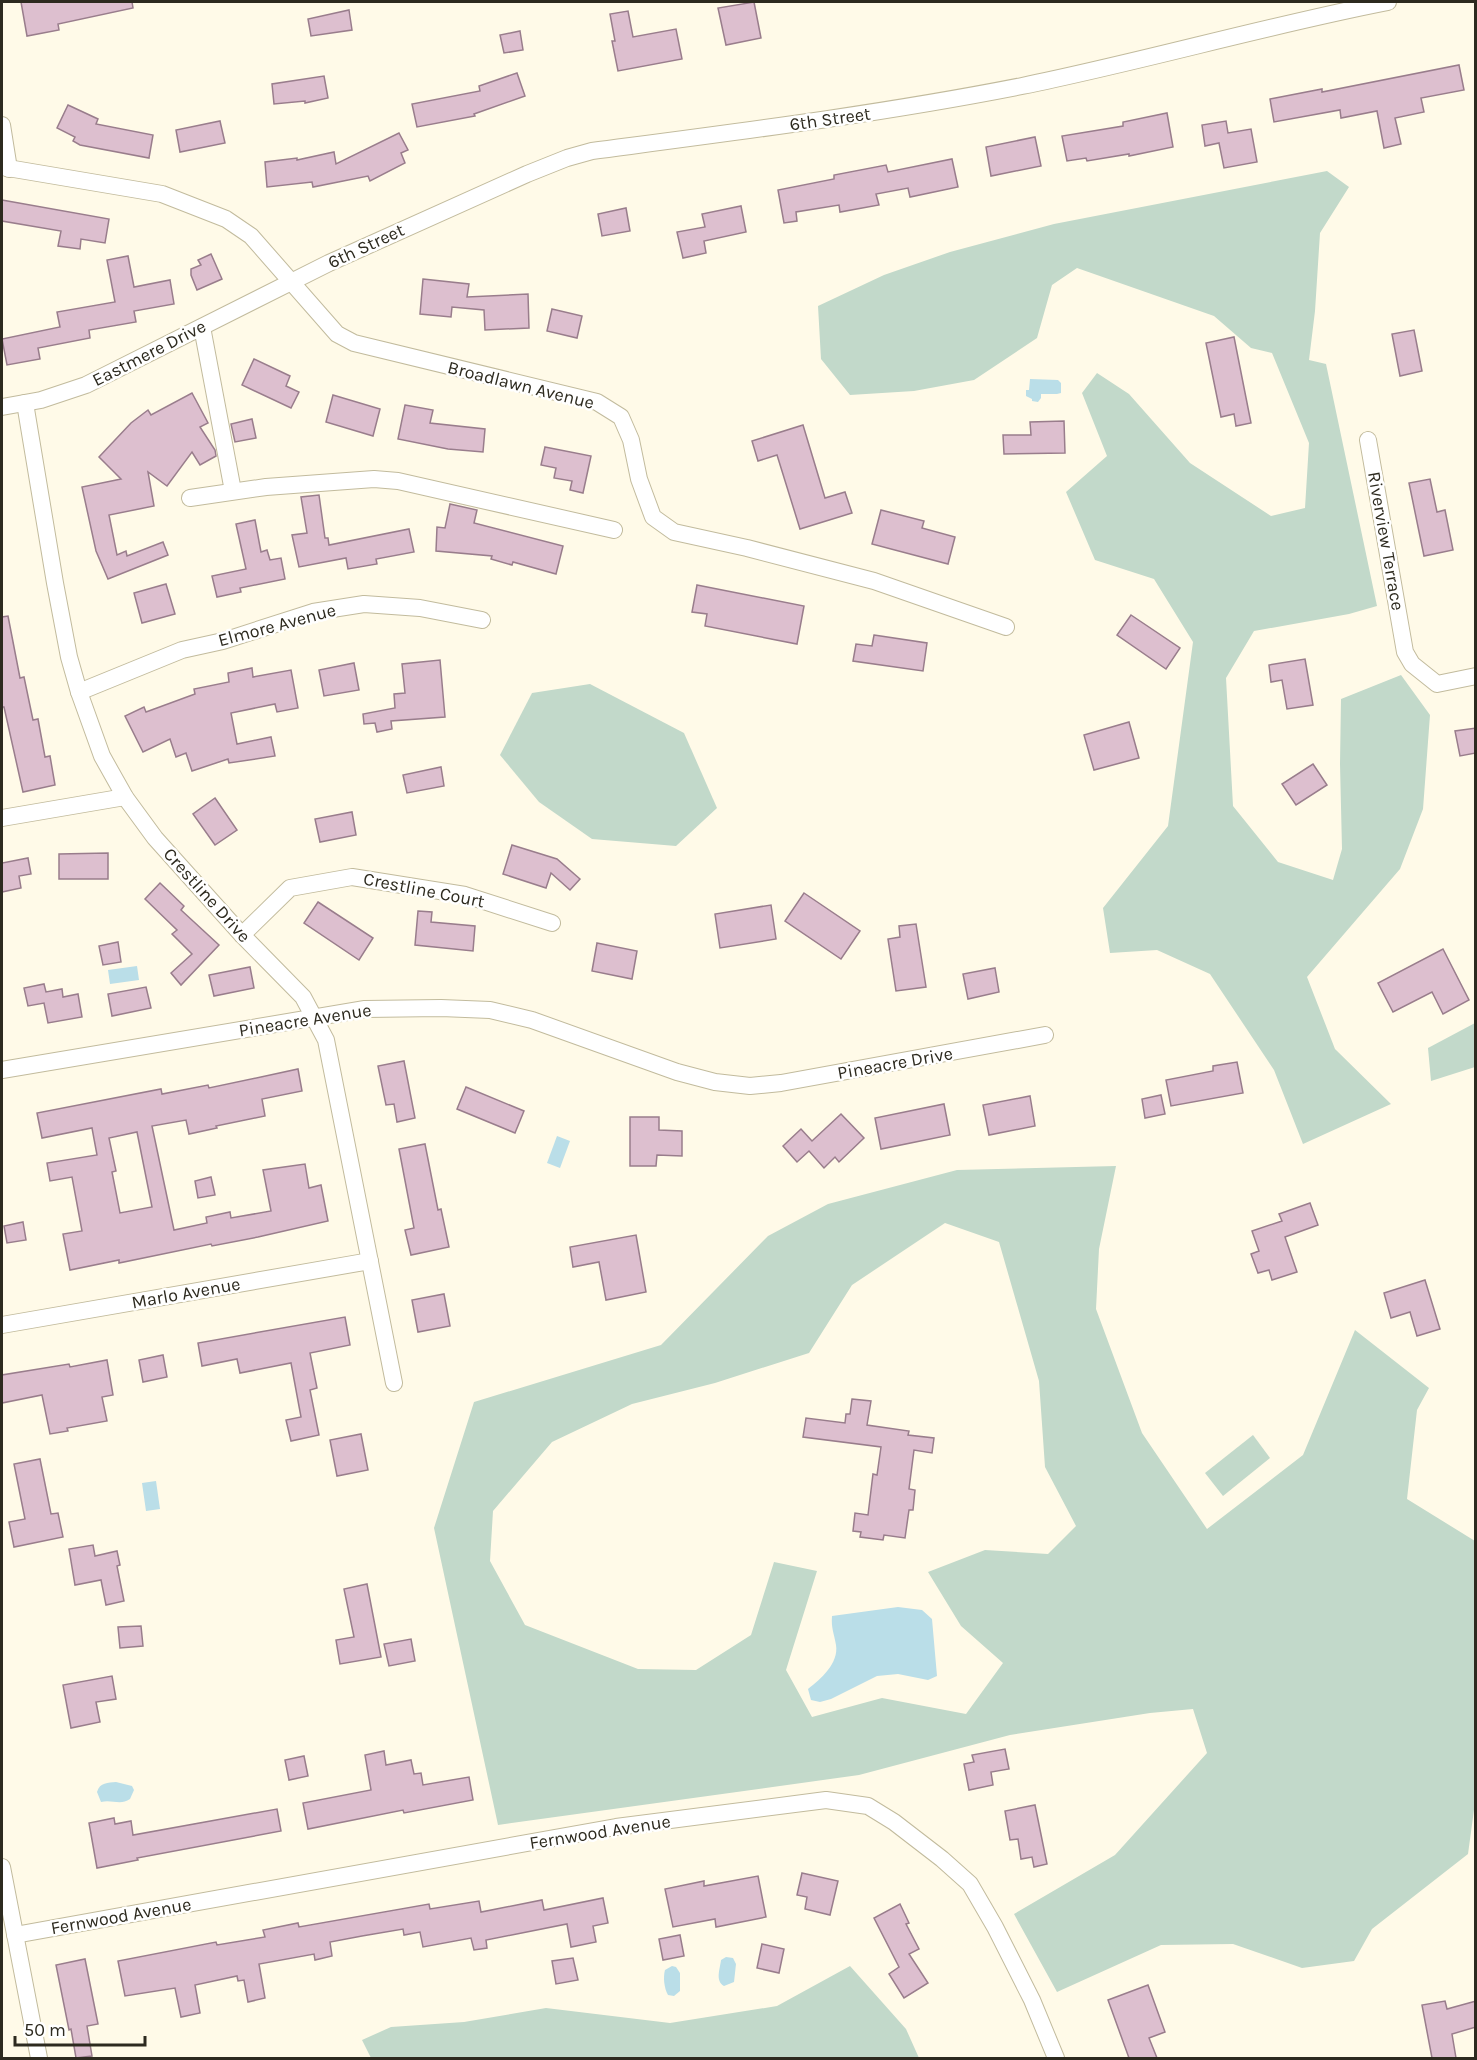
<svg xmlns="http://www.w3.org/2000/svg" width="1477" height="2060" font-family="Karla,sans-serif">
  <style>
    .green { fill: #c2d9ca; fill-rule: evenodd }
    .water { fill: #badee8 }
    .building { fill: #ddbfcf; stroke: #997d8c; stroke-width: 1.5; fill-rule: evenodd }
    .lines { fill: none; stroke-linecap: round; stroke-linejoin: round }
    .minor-casing { stroke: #c2bb9d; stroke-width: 18 }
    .minor { stroke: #fff; stroke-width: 16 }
    .labels { text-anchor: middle; stroke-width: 5; stroke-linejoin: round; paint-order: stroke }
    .street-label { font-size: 18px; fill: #2d2a1f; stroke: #fff }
  </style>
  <rect width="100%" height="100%" fill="#fffae8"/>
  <g class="green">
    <polygon points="1327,171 1349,187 1320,233 1315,311 1309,360 1326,364 1377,606 1349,614 1254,631 1226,678 1233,806 1278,862 1333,880 1342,849 1340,764 1341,699 1401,675 1430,715 1423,809 1400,869 1307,977 1335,1049 1391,1104 1303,1144 1274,1070 1210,974 1157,950 1110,953 1103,908 1168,826 1193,642 1154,579 1095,560 1066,492 1107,456 1082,393 1097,373 1129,394 1190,463 1271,516 1305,508 1309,443 1272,353 1251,348 1214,316 1077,268 1052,285 1037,338 974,380 914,391 850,395 821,359 818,306 884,275 950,252 1054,224"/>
    <polygon points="590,684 684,733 717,808 676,846 592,839 539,802 500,755 532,693"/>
    <polygon points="1475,1023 1475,1067 1431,1081 1428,1048"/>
    <path d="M1116,1166L1099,1249L1096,1309L1142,1433L1207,1529L1303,1455L1355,1330L1429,1388L1417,1410L1407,1499L1475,1541L1476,1795L1468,1854L1372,1929L1354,1961L1302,1968L1233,1944L1161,1945L1057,1992L1014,1914L1115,1855L1207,1753L1193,1709L1150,1713L1010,1735L859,1775L498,1825L434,1528L474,1402L661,1345L768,1236L828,1204L957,1170ZM945,1223L999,1242L1039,1381L1045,1467L1076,1526L1048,1554L985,1550L928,1572L961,1626L1003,1663L966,1714L882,1698L812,1717L786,1670L817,1571L774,1562L751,1635L696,1670L638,1669L525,1625L490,1561L493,1511L552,1442L632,1404L715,1383L809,1353L852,1285Z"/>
    <polygon points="1253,1435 1270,1458 1223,1496 1205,1473"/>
    <polygon points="850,1966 906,2029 919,2058 371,2058 362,2040 391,2027 464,2022 546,2008 670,2023 777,2006"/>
  </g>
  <g class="water">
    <polygon points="1030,379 1058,380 1061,383 1061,393 1057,394 1041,394 1041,398 1038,402 1032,401 1032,399 1026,396 1026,390 1029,390"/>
    <polygon points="137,966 139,980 110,984 108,970"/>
    <polygon points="557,1136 570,1141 560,1168 547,1163"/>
    <polygon points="156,1481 160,1509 146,1511 142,1483"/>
    <path d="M898,1607L922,1610L932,1619L937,1676L928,1680L898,1674L877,1676L831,1699L820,1702L811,1700L808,1689C821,1679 839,1663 836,1645C834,1633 831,1628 832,1616Z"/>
    <path d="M116,1782L132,1786L134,1790L130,1799C120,1806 112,1799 101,1802L97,1792C100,1782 108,1783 116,1782Z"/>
    <path d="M726,1957L733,1958L736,1964L734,1982L724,1986C715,1981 720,1969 721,1960Z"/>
    <path d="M672,1966L676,1967L680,1973V1991L674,1996L668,1995C664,1988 663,1977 665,1970Z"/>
  </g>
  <g class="building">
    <polygon points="21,2 132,2 133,8 58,24 59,30 27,36"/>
    <polygon points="754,2 761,38 726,45 718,8"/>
    <polygon points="349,10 352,30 311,36 308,19"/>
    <polygon points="628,11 633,37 676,29 682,59 618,71 612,41 615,41 610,14"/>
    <polygon points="520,31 523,50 504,53 500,35"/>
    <polygon points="1459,65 1464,90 1421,98 1424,112 1395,118 1401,144 1384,148 1377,111 1341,118 1340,110 1274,122 1270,99 1322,89 1322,92"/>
    <polygon points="517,73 525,96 474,114 475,116 417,127 412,104 480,91 479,86"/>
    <polygon points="324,76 328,98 305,103 305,101 274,104 272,84"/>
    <polygon points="68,105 98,119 96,124 153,135 149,158 80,145 73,141 75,137 57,128"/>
    <polygon points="1167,113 1173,147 1129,156 1129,154 1087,161 1086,158 1067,161 1062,136 1123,126 1123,122"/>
    <polygon points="220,121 225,143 180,152 176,130"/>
    <polygon points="1226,121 1228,133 1251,129 1257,162 1224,168 1219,143 1205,146 1202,125"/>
    <polygon points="399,133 408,150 401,153 405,163 370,181 368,176 313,187 312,182 267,187 265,162 297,158 297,160 334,152 336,164"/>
    <polygon points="1035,137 1041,166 991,176 986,147"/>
    <polygon points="952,159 958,187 910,197 908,188 876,194 879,205 840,212 839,205 796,212 797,221 784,223 778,190 834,179 834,175 886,165 888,172"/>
    <polygon points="2,200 109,219 105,243 81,239 80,249 58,246 61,231 2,221"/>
    <polygon points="741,206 746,232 704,241 706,253 683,258 677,232 705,227 702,214"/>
    <polygon points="626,208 630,231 602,236 598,214"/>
    <polygon points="211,254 222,279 197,290 191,275 191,269 201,265 198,260"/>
    <polygon points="128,256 134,287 170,280 174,304 134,311 136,322 89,330 90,338 38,348 40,359 7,365 2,339 60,327 57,312 115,302 107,260"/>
    <polygon points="423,279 469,284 467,297 528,294 529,328 485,330 484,310 452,307 451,317 420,314"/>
    <polygon points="552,309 582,316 577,338 547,331"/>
    <polygon points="1414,330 1422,371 1400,376 1392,334"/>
    <polygon points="1234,337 1251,423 1236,426 1234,414 1221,417 1206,343"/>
    <polygon points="254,359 290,376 286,386 299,392 291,408 242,385"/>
    <polygon points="192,393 208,423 200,427 215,450 216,456 200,465 192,452 167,486 148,472 154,506 109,515 117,555 126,551 127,556 163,542 168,555 108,579 96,551 82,487 121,479 99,457 131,423 148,410 151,415"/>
    <polygon points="333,395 380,409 373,436 326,422"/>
    <polygon points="405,405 433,410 430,423 485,429 483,452 448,449 398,439"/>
    <polygon points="252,419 256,438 235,442 231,424"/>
    <polygon points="1064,421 1065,453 1004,454 1003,435 1031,435 1030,422"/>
    <polygon points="803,425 825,498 845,492 852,513 800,529 777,455 758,461 752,441"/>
    <polygon points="545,447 591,456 583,493 570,490 572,481 554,478 556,468 541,465"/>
    <polygon points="1430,479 1437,512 1445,510 1453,550 1424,556 1409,483"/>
    <polygon points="319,495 325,538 328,538 329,545 409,529 414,552 376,559 377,564 348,569 346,558 299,567 292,535 307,533 301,497"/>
    <polygon points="450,504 477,510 474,523 563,546 556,574 513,562 512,565 491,559 492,556 436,551 437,527 445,528"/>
    <polygon points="881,510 924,521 922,528 955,537 948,564 872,544"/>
    <polygon points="255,520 261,552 267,550 270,560 281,558 285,579 240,588 241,592 217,597 212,576 246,569 236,524"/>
    <polygon points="166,584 175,614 142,623 134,593"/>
    <polygon points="697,585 804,606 797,644 705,626 707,614 692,612"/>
    <polygon points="1131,615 1180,648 1166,669 1117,635"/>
    <polygon points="8,616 20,678 24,677 33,720 38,719 45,757 50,756 55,785 23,792 4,707 2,707 2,617"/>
    <polygon points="874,635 927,643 923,671 853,661 856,644 872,646"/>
    <polygon points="1305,659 1313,705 1287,709 1282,680 1271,682 1269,665"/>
    <polygon points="440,660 445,717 391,721 392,729 377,732 375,723 364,724 363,714 395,708 394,694 405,693 402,664"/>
    <polygon points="354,663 359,690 324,696 319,670"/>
    <polygon points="252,668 253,677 291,670 298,708 277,712 275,704 231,713 237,744 271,737 275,756 229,763 228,759 192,771 186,753 176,757 170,739 143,752 125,716 144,707 146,712 195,694 194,689 229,682 228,673"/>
    <polygon points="1129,722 1139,758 1094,770 1084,735"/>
    <polygon points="1476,728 1476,753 1460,756 1455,731"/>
    <polygon points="1313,764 1327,785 1296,805 1282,784"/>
    <polygon points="441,767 444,786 407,793 403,775"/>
    <polygon points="215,798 237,830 215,845 193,814"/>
    <polygon points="352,812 356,835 320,842 315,819"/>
    <polygon points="512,845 557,859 580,879 570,890 551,873 546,888 503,874"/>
    <polygon points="108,853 108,879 59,879 59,854"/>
    <polygon points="28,858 31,874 19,876 21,888 2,892 2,863"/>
    <polygon points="160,883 184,906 181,910 219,945 181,985 171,973 192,954 172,934 177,930 145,899"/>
    <polygon points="804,893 860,931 841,959 785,921"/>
    <polygon points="318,902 373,938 359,960 304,923"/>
    <polygon points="771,905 776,939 720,948 715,914"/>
    <polygon points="418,911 432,912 431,922 475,926 473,951 415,945"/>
    <polygon points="916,924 926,987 896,991 888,939 900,937 899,926"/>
    <polygon points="118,942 121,962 103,965 99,946"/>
    <polygon points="597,943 637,951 632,979 592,971"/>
    <polygon points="1443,949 1469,1000 1443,1014 1432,992 1393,1012 1378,983"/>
    <polygon points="250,967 254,988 214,996 209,975"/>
    <polygon points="995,968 999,992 968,999 963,974"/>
    <polygon points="44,984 46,992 62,989 63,997 78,994 82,1017 48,1023 44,1003 28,1006 24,988"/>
    <polygon points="146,987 151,1008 112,1016 108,994"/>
    <polygon points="404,1061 415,1118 397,1122 394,1104 386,1105 378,1066"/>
    <polygon points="1237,1062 1243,1093 1171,1106 1166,1080 1213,1071 1213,1066"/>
    <path d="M298,1069L302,1091L262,1099L265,1116L216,1126L217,1128L189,1134L186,1120L152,1126L174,1230L207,1223L206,1217L230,1212L231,1218L271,1211L263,1170L305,1164L309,1188L321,1185L328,1221L258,1237L212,1246L211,1244L119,1263V1260L70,1270L63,1234L82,1231L72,1177L50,1181L47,1163L97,1155L92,1128L42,1138L37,1113L161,1089L162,1094L208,1085L209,1088ZM137,1132L152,1207L120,1213L112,1172L116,1171L109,1138Z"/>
    <polygon points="466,1087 524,1111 515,1133 457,1109"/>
    <polygon points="1161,1095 1165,1114 1145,1118 1142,1099"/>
    <polygon points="1030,1096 1035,1126 989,1135 983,1105"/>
    <polygon points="944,1104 950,1135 881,1149 875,1118"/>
    <polygon points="841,1114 864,1138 839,1162 835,1157 824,1168 809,1151 797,1162 783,1146 801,1129 812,1141"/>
    <polygon points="630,1117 659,1117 659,1130 682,1131 682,1156 657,1155 656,1166 630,1166"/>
    <polygon points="425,1144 438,1210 441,1209 449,1247 411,1255 405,1230 414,1228 399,1149"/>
    <polygon points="211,1177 215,1195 198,1198 195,1181"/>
    <polygon points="1310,1203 1318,1225 1285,1237 1297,1272 1272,1280 1269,1270 1258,1273 1251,1254 1259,1251 1252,1231 1282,1221 1279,1214"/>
    <polygon points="23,1222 26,1240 7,1243 4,1226"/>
    <polygon points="636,1235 646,1292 606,1300 599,1262 573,1267 570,1247"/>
    <polygon points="1425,1280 1440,1329 1417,1336 1410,1312 1391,1318 1384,1293"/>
    <polygon points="444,1294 450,1326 418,1332 412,1300"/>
    <polygon points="345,1317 350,1345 310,1353 317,1388 310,1390 319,1435 291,1441 286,1420 301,1417 291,1363 240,1373 237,1359 202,1366 198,1343"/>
    <polygon points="163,1355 167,1377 143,1382 139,1360"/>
    <polygon points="107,1360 113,1395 102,1397 107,1421 67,1428 68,1431 50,1434 42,1395 2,1403 2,1375 69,1364 70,1367"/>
    <polygon points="852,1399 871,1401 867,1425 909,1431 908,1435 934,1438 932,1453 914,1450 909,1489 915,1490 913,1510 909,1510 905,1538 884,1535 883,1540 860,1537 861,1532 853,1531 855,1513 868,1515 873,1474 877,1475 881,1447 803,1437 806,1418 845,1423 846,1414 850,1414"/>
    <polygon points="361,1434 368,1470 337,1476 330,1440"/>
    <polygon points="40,1459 51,1514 58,1513 63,1537 14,1547 9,1522 25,1519 14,1464"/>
    <polygon points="93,1545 95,1556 117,1551 120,1565 117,1566 124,1601 106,1605 101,1580 75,1585 69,1549"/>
    <polygon points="367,1584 381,1657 340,1664 336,1640 354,1637 344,1589"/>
    <polygon points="141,1626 143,1646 120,1648 118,1627"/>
    <polygon points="411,1639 415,1661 389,1666 384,1644"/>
    <polygon points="112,1676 116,1699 96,1702 100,1722 71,1728 63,1685"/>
    <polygon points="1005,1749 1009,1769 991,1772 993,1785 969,1790 964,1764 974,1762 972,1755"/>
    <polygon points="384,1751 386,1765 411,1760 414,1774 421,1773 423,1785 469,1777 473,1800 404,1813 403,1810 308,1829 303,1803 371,1790 365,1755"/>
    <polygon points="304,1756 308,1776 289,1780 285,1760"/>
    <polygon points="1035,1805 1047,1864 1034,1867 1032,1857 1021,1859 1018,1839 1010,1840 1005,1811"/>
    <polygon points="277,1809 281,1831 137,1858 138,1860 97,1868 89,1823 114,1818 115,1824 131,1821 133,1835"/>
    <polygon points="802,1873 838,1881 830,1915 805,1909 807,1897 797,1895"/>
    <polygon points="758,1876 766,1917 716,1927 715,1919 673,1927 665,1889 704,1881 704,1886"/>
    <polygon points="603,1898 608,1923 593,1926 596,1942 571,1947 567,1924 486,1940 487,1948 474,1950 471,1938 423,1947 420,1932 404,1935 403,1929 362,1936 330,1942 332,1956 315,1960 314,1954 259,1964 265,1998 248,2002 244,1980 238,1981 237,1976 195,1985 200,2013 181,2017 175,1988 125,1996 118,1961 216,1942 217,1945 265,1937 263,1930 298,1923 299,1927 429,1904 430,1909 479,1901 481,1912 542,1900 544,1910"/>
    <polygon points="900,1904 909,1923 906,1924 919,1949 909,1954 928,1983 904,1998 889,1974 899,1967 874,1918"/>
    <polygon points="680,1935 684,1956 663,1960 659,1939"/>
    <polygon points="762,1944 784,1949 779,1973 757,1968"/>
    <polygon points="573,1958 578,1980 556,1984 552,1961"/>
    <polygon points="85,1959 98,2024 87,2026 92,2056 76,2058 71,2029 69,2030 56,1965"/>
    <polygon points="1148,1985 1165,2032 1149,2038 1157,2058 1129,2058 1108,2000"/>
    <polygon points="1445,2001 1447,2009 1476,2001 1476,2027 1452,2034 1456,2058 1432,2058 1422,2005"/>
  </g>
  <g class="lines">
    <g class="minor-casing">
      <g id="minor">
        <polyline points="2,125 9,169"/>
        <polyline points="2,167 162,194 226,219 251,236 337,334 354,343 597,402 621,417 631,440 639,479 653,517 674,532 747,548 874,581 1006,627"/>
        <polyline points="202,327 233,491"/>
        <polyline points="25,403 55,583 69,657 79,692 102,756 125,797 155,838 242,935 303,997 326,1040 394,1383"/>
        <path d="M2,407L41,400L86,385L329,263L527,174L567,158L592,151C736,132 880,114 1022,86C1145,61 1265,26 1388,2"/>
        <polyline points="1368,440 1405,652 1412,664 1437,684 1476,676"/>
        <polyline points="190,498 266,487 374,479 398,481 614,530"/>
        <polyline points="79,692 182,650 223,641 313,612 364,604 420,608 482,620"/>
        <polyline points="2,818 125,797"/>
        <polyline points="242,935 290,888 352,877 465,895 552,923"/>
        <polyline points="2,1070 365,1009 441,1008 490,1010 532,1020 677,1072 715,1082 750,1086 781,1083 1045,1035"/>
        <polyline points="2,1325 370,1261"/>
        <polyline points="2,1867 39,2058"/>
        <polyline points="15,1935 616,1827 826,1800 868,1806 894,1822 942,1859 970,1884 995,1927 1032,2000 1056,2058"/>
      </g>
    </g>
    <use href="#minor" class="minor"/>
  </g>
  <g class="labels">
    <g class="street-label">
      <text transform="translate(830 119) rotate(-8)" y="6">6th Street</text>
      <text transform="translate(366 246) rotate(-25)" y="6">6th Street</text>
      <text transform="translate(149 353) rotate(-27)" y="6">Eastmere Drive</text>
      <text transform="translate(521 385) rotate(14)" y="6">Broadlawn Avenue</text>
      <text transform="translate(1386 541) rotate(80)" y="6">Riverview Terrace</text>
      <text transform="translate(277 625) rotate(-15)" y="6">Elmore Avenue</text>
      <text transform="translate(424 890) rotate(11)" y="6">Crestline Court</text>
      <text transform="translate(207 895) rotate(48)" y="6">Crestline Drive</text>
      <text transform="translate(305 1020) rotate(-9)" y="6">Pineacre Avenue</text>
      <text transform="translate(895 1063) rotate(-10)" y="6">Pineacre Drive</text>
      <text transform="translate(186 1293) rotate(-10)" y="6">Marlo Avenue</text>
      <text transform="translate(600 1832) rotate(-9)" y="6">Fernwood Avenue</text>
      <text transform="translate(121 1916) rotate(-10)" y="6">Fernwood Avenue</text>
    </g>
  </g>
  <rect width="1477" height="2060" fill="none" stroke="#2d2a1f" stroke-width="6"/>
  <path d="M15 2036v9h130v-9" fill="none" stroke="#2d2a1f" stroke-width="3"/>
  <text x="24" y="2036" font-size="18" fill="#2d2a1f" stroke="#ffffff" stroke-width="4.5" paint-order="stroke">50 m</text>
</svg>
